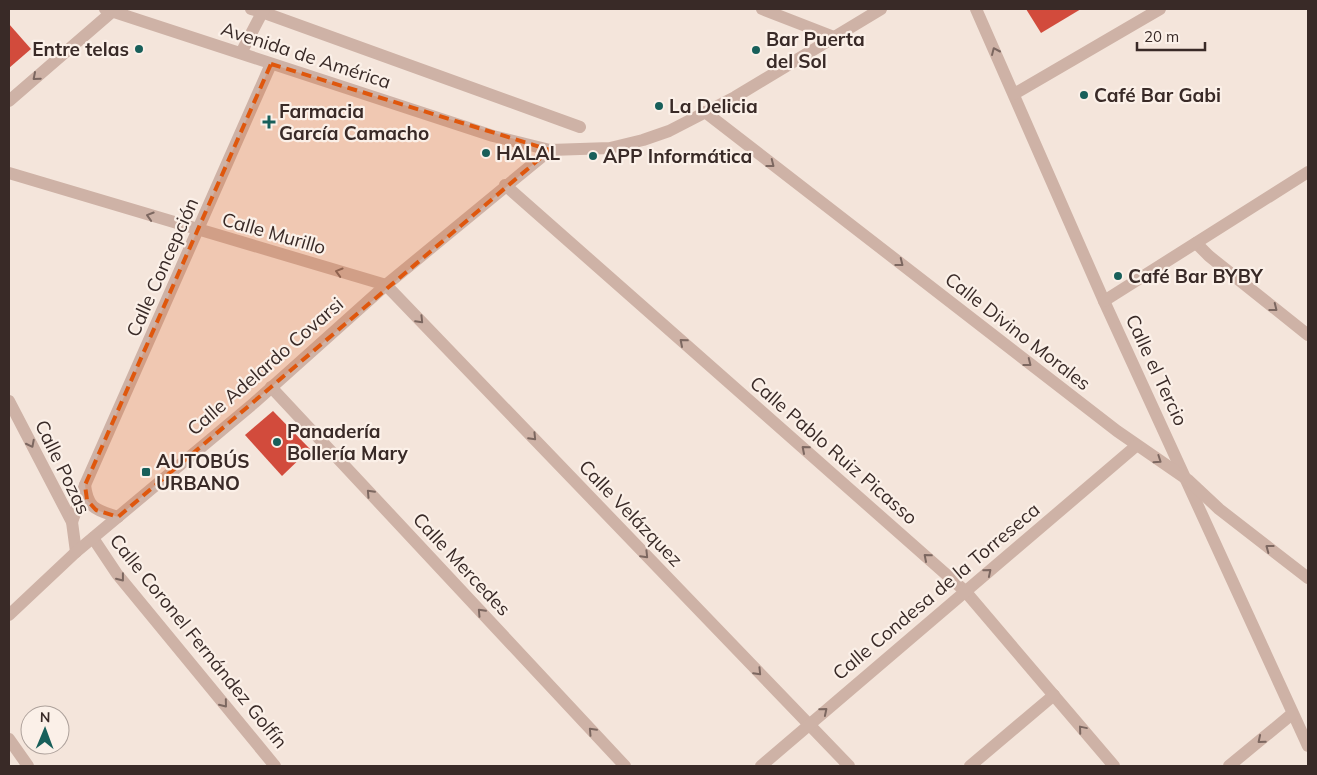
<svg xmlns="http://www.w3.org/2000/svg" width="1317" height="775" font-family="Mulish,sans-serif">
  <style>
    .building { fill: #d24b3c }
    .lines { fill: none; stroke-linecap: round; stroke-linejoin: round }
    .pedestrian { stroke: #ceb2a6; stroke-width: 12 }
    .minor { stroke: #ceb2a6; stroke-width: 12 }
    .tertiary { stroke: #ceb2a6; stroke-width: 12 }
    .oneway { stroke: #7c6760 }
    .marked { fill: #df570d; fill-opacity: 0.2; stroke: #df570d; stroke-width: 4; stroke-dasharray: 10 6; stroke-linejoin: round }
    .poi-dot { fill: #185f5a; stroke: #fbf0e8; stroke-width: 2 }
    .labels { text-anchor: middle; stroke-width: 4.5; stroke-linejoin: round; paint-order: stroke }
    .poi-label { font-size: 19px; font-weight: bold; fill: #392a27; stroke: #fbf0e8; text-anchor: start }
    .street-label { font-size: 19px; fill: #392a27; stroke: #fbf0e8 }
  </style>
  <rect width="100%" height="100%" fill="#f4e5db"/>
  <g class="building">
    <polygon points="1026,9 1081,9 1041,33"/>
    <polygon points="9,24 31,49 9,68"/>
    <polygon points="273,411 310,449 282,476 245,435"/>
  </g>
  <g class="lines">
    <polyline class="pedestrian" points="251,9 262,12"/>
    <g class="minor">
      <polyline points="762,9 834,37"/>
      <polyline points="976,9 1104,301 1308,746"/>
      <polyline points="262,12 580,127"/>
      <polyline points="241,53 264,9"/>
      <polyline points="1014,94 1160,9"/>
      <polyline points="9,101 113,11"/>
      <polyline points="705,112 1117,431 1188,480 1219,509 1308,578"/>
      <polyline points="9,173 386,285 849,766"/>
      <polyline points="505,185 965,591 1114,766"/>
      <polyline points="1196,243 1209,256 1308,335"/>
      <polyline points="1104,301 1308,172"/>
      <polyline points="271,387 625,766"/>
      <polyline points="9,401 72,522 76,552"/>
      <path d="M85,485C88,510 97,510 118,517"/>
      <polyline points="72,522 85,485 271,64"/>
      <polyline points="93,538 117,574 275,766"/>
      <polyline points="9,615 76,552 254,403 386,285 550,150"/>
      <polyline points="9,739 28,766"/>
      <polyline points="761,766 1136,446"/>
      <polyline points="970,766 1054,695"/>
      <polyline points="1229,766 1292,714"/>
    </g>
    <polyline class="tertiary" points="105,9 493,136 550,150 610,148 643,140 669,131 735,97 881,9"/>
  </g>
  <defs><path id="oneway-chevron" d="M-2-3.5L2.5 0L-2 3.5" fill="none" stroke-width="1.6" stroke-linecap="round" stroke-linejoin="round" transform="scale(1.25)"/></defs>
  <g class="oneway">
    <use href="#oneway-chevron" transform="translate(995 51) rotate(-114)"/>
    <use href="#oneway-chevron" transform="translate(36 77) rotate(139)"/>
    <use href="#oneway-chevron" transform="translate(771 164) rotate(38)"/>
    <use href="#oneway-chevron" transform="translate(150 216) rotate(-163)"/>
    <use href="#oneway-chevron" transform="translate(900 263) rotate(38)"/>
    <use href="#oneway-chevron" transform="translate(339 272) rotate(-164)"/>
    <use href="#oneway-chevron" transform="translate(1274 308) rotate(38)"/>
    <use href="#oneway-chevron" transform="translate(420 320) rotate(46)"/>
    <use href="#oneway-chevron" transform="translate(683 342) rotate(-139)"/>
    <use href="#oneway-chevron" transform="translate(1028 363) rotate(38)"/>
    <use href="#oneway-chevron" transform="translate(533 437) rotate(46)"/>
    <use href="#oneway-chevron" transform="translate(31 444) rotate(63)"/>
    <use href="#oneway-chevron" transform="translate(805 449) rotate(-139)"/>
    <use href="#oneway-chevron" transform="translate(1158 460) rotate(34)"/>
    <use href="#oneway-chevron" transform="translate(370 493) rotate(-133)"/>
    <use href="#oneway-chevron" transform="translate(1269 548) rotate(-143)"/>
    <use href="#oneway-chevron" transform="translate(645 555) rotate(46)"/>
    <use href="#oneway-chevron" transform="translate(927 557) rotate(-139)"/>
    <use href="#oneway-chevron" transform="translate(988 572) rotate(-40)"/>
    <use href="#oneway-chevron" transform="translate(121 578) rotate(52)"/>
    <use href="#oneway-chevron" transform="translate(481 612) rotate(-133)"/>
    <use href="#oneway-chevron" transform="translate(758 672) rotate(46)"/>
    <use href="#oneway-chevron" transform="translate(224 704) rotate(51)"/>
    <use href="#oneway-chevron" transform="translate(824 711) rotate(-40)"/>
    <use href="#oneway-chevron" transform="translate(1082 729) rotate(-130)"/>
    <use href="#oneway-chevron" transform="translate(592 731) rotate(-133)"/>
    <use href="#oneway-chevron" transform="translate(1261 740) rotate(140)"/>
  </g>
  <path class="marked" d="M271,64L550,150L118,517L96,510L87,500L85,485Z"/>
  <g class="poi-dot">
    <circle cx="139" cy="49" r="5"/>
    <circle cx="756" cy="50" r="5"/>
    <circle cx="1084" cy="95" r="5"/>
    <circle cx="659" cy="106" r="5"/>
    <path d="M266.5 114.5h5v5h5v5h-5v5h-5v-5h-5v-5h5z"/>
    <circle cx="486" cy="153" r="5"/>
    <circle cx="593" cy="156" r="5"/>
    <circle cx="1118" cy="276" r="5"/>
    <circle cx="277" cy="442" r="5"/>
    <rect x="141" y="467" width="10" height="10" rx="2.5"/>
  </g>
  <g class="labels">
    <g class="poi-label">
      <text x="766" y="46">Bar Puerta<tspan x="766" dy="22">del Sol</tspan></text>
      <text x="129" y="56" text-anchor="end">Entre telas</text>
      <text x="1094" y="102">Café Bar Gabi</text>
      <text x="669" y="113">La Delicia</text>
      <text x="279" y="118">Farmacia<tspan x="279" dy="22">García Camacho</tspan></text>
      <text x="496" y="160">HALAL</text>
      <text x="603" y="163">APP Informática</text>
      <text x="1128" y="283">Café Bar BYBY</text>
      <text x="287" y="438">Panadería<tspan x="287" dy="22">Bollería Mary</tspan></text>
      <text x="156" y="468">AUTOBÚS<tspan x="156" dy="22">URBANO</tspan></text>
    </g>
    <g class="street-label">
      <text transform="translate(306 55) rotate(18)" y="7">Avenida de América</text>
      <text transform="translate(274 233) rotate(16)" y="7">Calle Murillo</text>
      <text transform="translate(162 267) rotate(-66)" y="7">Calle Concepción</text>
      <text transform="translate(1018 331) rotate(38)" y="7">Calle Divino Morales</text>
      <text transform="translate(265 366) rotate(-41)" y="7">Calle Adelardo Covarsi</text>
      <text transform="translate(1157 370) rotate(65)" y="7">Calle el Tercio</text>
      <text transform="translate(834 450) rotate(41)" y="7">Calle Pablo Ruiz Picasso</text>
      <text transform="translate(63 467) rotate(64)" y="7">Calle Pozas</text>
      <text transform="translate(631 513) rotate(46)" y="7">Calle Velázquez</text>
      <text transform="translate(462 564) rotate(47)" y="7">Calle Mercedes</text>
      <text transform="translate(936 591) rotate(-40)" y="7">Calle Condesa de la Torreseca</text>
      <text transform="translate(199 641) rotate(51)" y="7">Calle Coronel Fernández Golfín</text>
    </g>
  </g>
  <rect width="1317" height="775" fill="none" stroke="#392a27" stroke-width="20"/>
  <g transform="translate(45 730) rotate(1)"><circle r="24" fill="#fbf0e8" stroke="#ada19b"/>
  <path d="M0-4L9 19L0 12L-9 19Z" fill="#185f5a"/>
  <text y="-8" font-size="14" font-weight="bold" text-anchor="middle" fill="#392a27">N</text>
  </g>
  <path d="M1137 42v8h68v-8" fill="none" stroke="#392a27" stroke-width="2.5"/>
  <text x="1144" y="42" font-size="15" fill="#392a27" stroke="#fbf0e8" stroke-width="4" paint-order="stroke">20 m</text>
</svg>
